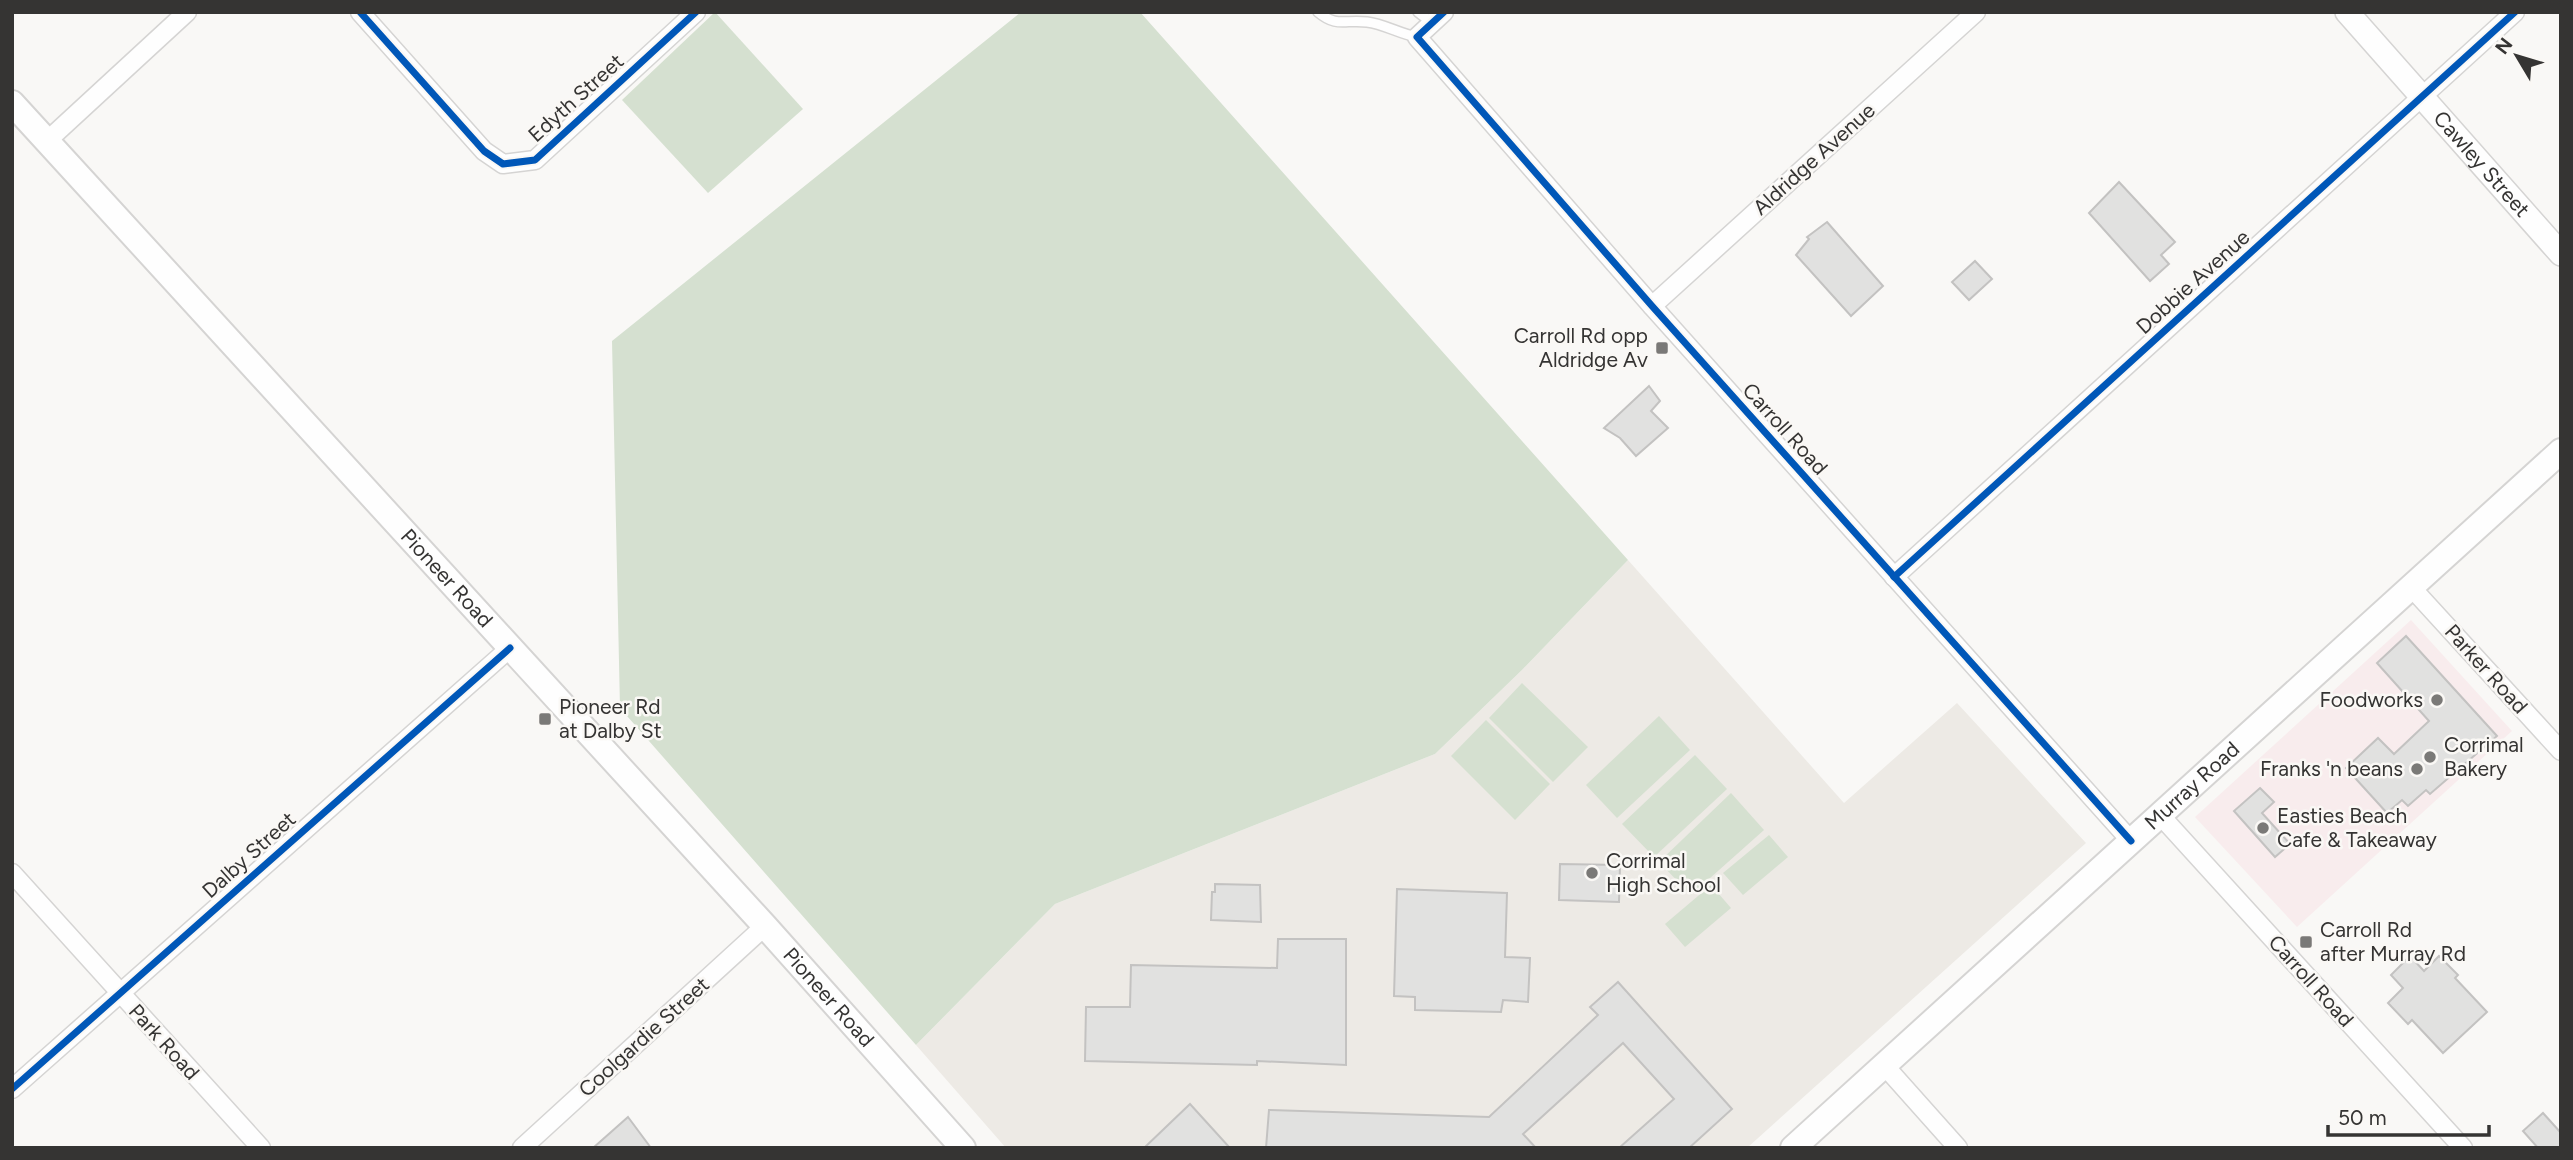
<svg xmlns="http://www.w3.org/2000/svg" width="2573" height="1160" font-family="Figtree,sans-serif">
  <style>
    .commercial { fill: #f8eced }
    .built { fill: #edeae5 }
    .green { fill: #d5e0d0 }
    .building { fill: #e1e1e0; stroke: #c3c2c1; stroke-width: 2 }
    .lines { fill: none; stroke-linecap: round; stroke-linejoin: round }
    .service-casing { stroke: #d5d4d3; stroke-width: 12 }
    .minor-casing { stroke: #d5d4d3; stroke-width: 21 }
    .tertiary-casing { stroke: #d5d4d3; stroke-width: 26 }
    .secondary-casing { stroke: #d5d4d3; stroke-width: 28 }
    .service { stroke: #fefefe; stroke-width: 9 }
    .minor { stroke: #fefefe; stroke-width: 18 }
    .tertiary { stroke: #fefefe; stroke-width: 23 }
    .secondary { stroke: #fefefe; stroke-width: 24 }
    .cycleway-casing { stroke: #faf8f5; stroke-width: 11 }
    .cycleway { stroke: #0057b8; stroke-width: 7 }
    .poi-dot { fill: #7a7977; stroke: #faf8f5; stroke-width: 2.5 }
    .labels { text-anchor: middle; stroke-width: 5; stroke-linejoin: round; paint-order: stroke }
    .street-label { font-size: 21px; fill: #353433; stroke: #faf8f5 }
    .poi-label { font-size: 21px; fill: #353433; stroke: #faf8f5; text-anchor: start }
  </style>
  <rect width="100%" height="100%" fill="#f9f8f6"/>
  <polygon class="commercial" points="2411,620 2512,731 2297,927 2195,817"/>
  <polygon class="built" points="1628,560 1844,803 1957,703 2086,843 1747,1148 1006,1148 916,1045 1055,904 1435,754 1522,670"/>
  <g class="green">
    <polygon points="715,12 803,109 708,193 622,100"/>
    <polygon points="1021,12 1140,12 1628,560 1522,670 1435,754 1055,904 916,1045 620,708 612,341"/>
    <polygon points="1522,683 1588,747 1553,782 1489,718"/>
    <polygon points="1659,716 1690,750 1617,818 1586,785"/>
    <polygon points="1486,720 1550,784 1515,820 1451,756"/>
    <polygon points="1695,755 1727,789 1654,857 1622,824"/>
    <polygon points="1731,793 1764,830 1691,895 1659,862"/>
    <polygon points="1769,835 1788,857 1743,895 1723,873"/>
    <polygon points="1711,885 1731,908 1685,947 1665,924"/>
  </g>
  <g class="building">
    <polygon points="2119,182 2175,242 2161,255 2169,264 2150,281 2089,213"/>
    <polygon points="1827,222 1883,286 1851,316 1796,255 1809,239 1807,237"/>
    <polygon points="1975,261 1992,279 1969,300 1952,282"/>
    <polygon points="1649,386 1660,401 1651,411 1668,428 1636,456 1620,438 1604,428"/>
    <polygon points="2406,636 2497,736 2430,794 2426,790 2408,806 2402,800 2387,813 2346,768 2378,738 2394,754 2429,721 2377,663"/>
    <polygon points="2260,788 2274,802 2262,813 2290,844 2275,857 2234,811"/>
    <polygon points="1560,864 1620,865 1619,902 1559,900"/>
    <polygon points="1215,884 1260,885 1261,922 1211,920 1212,892 1215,892"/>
    <polygon points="1397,889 1507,893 1505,957 1530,958 1528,1002 1503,1000 1501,1012 1415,1010 1415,997 1394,996"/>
    <polygon points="1278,939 1346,939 1346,1065 1257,1061 1257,1065 1085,1061 1086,1007 1130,1007 1131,965 1277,968"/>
    <polygon points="2410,956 2424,971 2439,956 2458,975 2455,978 2487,1012 2443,1053 2412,1020 2408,1024 2388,1003 2403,988 2391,975"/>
    <polygon points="1618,982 1732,1109 1689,1148 1619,1148 1674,1099 1623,1043 1523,1134 1536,1148 1266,1148 1269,1110 1489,1117 1598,1015 1590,1007"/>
    <polygon points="1190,1104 1230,1148 1144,1148"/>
    <polygon points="2543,1113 2561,1133 2561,1148 2538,1148 2523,1131"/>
    <polygon points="628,1117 651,1148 593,1148"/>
  </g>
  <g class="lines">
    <g class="service-casing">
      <g id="service">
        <path d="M1318,12C1337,28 1345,19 1367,22C1384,24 1400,34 1417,37"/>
        <polyline points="1418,12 1432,23"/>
      </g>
    </g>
    <g class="minor-casing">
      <g id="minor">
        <polyline points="360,12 484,151 503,164 535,160 696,12"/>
        <polyline points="1444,12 1417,37 1652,306 2131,841"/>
        <polyline points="47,141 187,12"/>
        <polyline points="1652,306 1976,12"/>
        <polyline points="1894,577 2515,12"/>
        <polyline points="2411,587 2561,751"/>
        <polyline points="2160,815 2463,1148"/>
        <polyline points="12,873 261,1148"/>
        <polyline points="1884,1065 1958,1148"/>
        <polyline points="12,1089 510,648"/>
        <polyline points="522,1148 765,926"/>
      </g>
    </g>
    <g class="tertiary-casing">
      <g id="tertiary">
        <path id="s1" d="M2347,12L2561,254"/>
      </g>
    </g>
    <g class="secondary-casing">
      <g id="secondary">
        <path id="s2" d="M12,103L765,926L963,1148"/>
        <path id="s3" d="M1793,1148L2561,451"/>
      </g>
    </g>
    <use href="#service" class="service"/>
    <use href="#minor" class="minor"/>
    <use href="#tertiary" class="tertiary"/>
    <use href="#secondary" class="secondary"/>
    <g class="cycleway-casing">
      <g id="cycleway">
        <polyline points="360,12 484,151 503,164 535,160 696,12"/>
        <polyline points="1444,12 1417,37 1652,306 2131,841"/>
        <polyline points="1894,577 2515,12"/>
        <polyline points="12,1089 510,648"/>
      </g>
    </g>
    <use href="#cycleway" class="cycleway"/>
  </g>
  <g class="poi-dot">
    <rect x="1655" y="341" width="14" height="14" rx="3.5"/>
    <circle cx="2437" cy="700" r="7"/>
    <rect x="538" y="712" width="14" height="14" rx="3.5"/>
    <circle cx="2430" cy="757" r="7"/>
    <circle cx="2417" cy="769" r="7"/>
    <circle cx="2263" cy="828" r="7"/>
    <circle cx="1592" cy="873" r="7"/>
    <rect x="2299" y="935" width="14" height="14" rx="3.5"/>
  </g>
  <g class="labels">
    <g class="street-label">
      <text transform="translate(576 98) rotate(-42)" y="7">Edyth Street</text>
      <text transform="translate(1814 159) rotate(-42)" y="7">Aldridge Avenue</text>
      <text dy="7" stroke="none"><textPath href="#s1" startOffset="203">Cawley Street</textPath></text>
      <text transform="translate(2193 282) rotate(-42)" y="7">Dobbie Avenue</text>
      <text transform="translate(1785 429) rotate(48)" y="7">Carroll Road</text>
      <text dy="7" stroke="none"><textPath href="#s2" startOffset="644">Pioneer Road</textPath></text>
      <text transform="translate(2486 669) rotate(48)" y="7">Parker Road</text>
      <text dy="7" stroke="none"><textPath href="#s3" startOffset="539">Murray Road</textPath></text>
      <text transform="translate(249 855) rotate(-42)" y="7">Dalby Street</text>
      <text transform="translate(2311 981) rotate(48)" y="7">Carroll Road</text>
      <text dy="7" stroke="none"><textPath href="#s2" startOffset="1211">Pioneer Road</textPath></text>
      <text transform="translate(644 1037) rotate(-42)" y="7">Coolgardie Street</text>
      <text transform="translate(164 1042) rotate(48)" y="7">Park Road</text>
    </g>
    <g class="poi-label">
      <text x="1648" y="343" text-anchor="end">Carroll Rd opp<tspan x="1648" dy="24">Aldridge Av</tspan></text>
      <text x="2423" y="707" text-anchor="end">Foodworks</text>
      <text x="559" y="714">Pioneer Rd<tspan x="559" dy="24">at Dalby St</tspan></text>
      <text x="2444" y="752">Corrimal<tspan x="2444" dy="24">Bakery</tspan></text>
      <text x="2403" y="776" text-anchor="end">Franks 'n beans</text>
      <text x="2277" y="823">Easties Beach<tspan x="2277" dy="24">Cafe &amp; Takeaway</tspan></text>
      <text x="1606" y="868">Corrimal<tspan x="1606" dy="24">High School</tspan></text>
      <text x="2320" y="937">Carroll Rd<tspan x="2320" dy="24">after Murray Rd</tspan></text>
    </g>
  </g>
  <rect width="2573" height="1160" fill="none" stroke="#353433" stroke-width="28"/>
  <g transform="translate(2517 56) rotate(308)" stroke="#faf8f5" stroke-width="5" paint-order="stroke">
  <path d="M0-5L12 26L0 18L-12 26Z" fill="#353433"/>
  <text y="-10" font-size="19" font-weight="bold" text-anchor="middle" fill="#353433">N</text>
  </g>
  <path d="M2328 1125v10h161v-10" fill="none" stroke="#353433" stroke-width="3.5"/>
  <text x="2338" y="1125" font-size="21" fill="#353433" stroke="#faf8f5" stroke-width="5" paint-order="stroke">50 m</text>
</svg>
